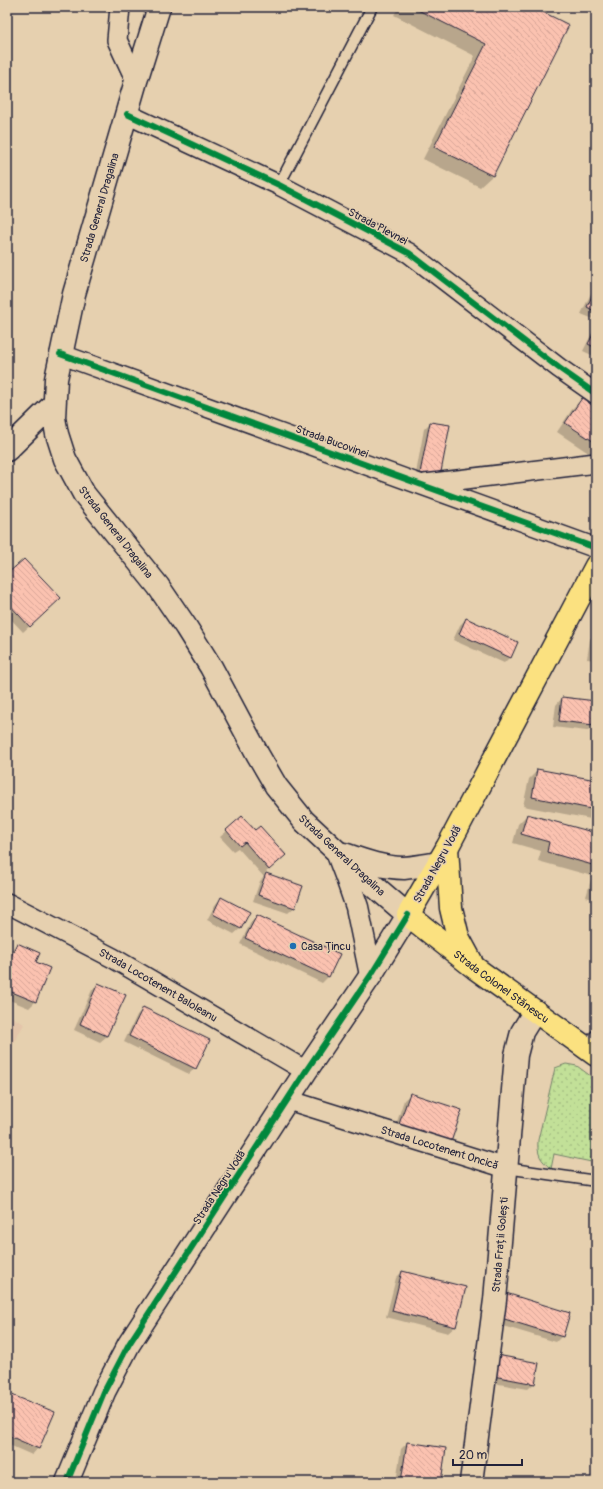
<svg xmlns="http://www.w3.org/2000/svg" width="603" height="1489" font-family="Pangolin,sans-serif">
  <style>
    .built { fill: #e4c5aa }
    .grass { fill: url(#grass-dots); stroke: #72816a }
    .shadow { fill: #0003 }
    .building { fill: url(#building-back-hatch); stroke: #22223b }
    .lines { fill: none; stroke-linecap: round; stroke-linejoin: round }
    .lane-casing { stroke: #22223b; stroke-width: 13 }
    .street-casing { stroke: #22223b; stroke-width: 22 }
    .secondary-casing { stroke: #22223b; stroke-width: 25 }
    .primary-casing { stroke: #22223b; stroke-width: 25 }
    .lane { stroke: #e6d0af; stroke-width: 10 }
    .street { stroke: #e6d0af; stroke-width: 19 }
    .secondary { stroke: #e6d0af; stroke-width: 22 }
    .primary { stroke: #fbe180; stroke-width: 22 }
    .cycleway-casing { stroke: #e6d0af; stroke-width: 8 }
    .cycleway { stroke: #00873e; stroke-width: 6 }
    .poi-dot { fill: #1f6fb2; stroke: #e6d0af; stroke-width: 1.5 }
    .labels { text-anchor: middle; stroke-width: 3; stroke-linejoin: round; paint-order: stroke }
    .street-label { font-size: 11px; fill: #22223b; stroke: #e6d0af }
    .poi-label { font-size: 11px; fill: #22223b; stroke: #e6d0af; text-anchor: start }
  </style>
  <defs>
    <pattern id="grass-dots" width="8" height="8" patternUnits="userSpaceOnUse"><rect width="8" height="8" fill="#c2e098"/><path d="M2 2h.1M6 6h.1" fill="none" stroke="#a6c084" stroke-width="1.8" stroke-linecap="round"/></pattern>
    <pattern id="building-back-hatch" width="6" height="6" patternUnits="userSpaceOnUse"><rect width="6" height="6" fill="#fbc2b0"/><path d="M-1 5l2 2M0 0l6 6M5-1l2 2" fill="none" stroke="#d7a698"/></pattern>
  </defs>
  <rect width="100%" height="100%" fill="#e6d0af"/>
  <filter id="ink" filterUnits="userSpaceOnUse"><feTurbulence type="fractalNoise" baseFrequency=".025" numOctaves="2"/><feDisplacementMap in="SourceGraphic" scale="8" xChannelSelector="R" yChannelSelector="G"/><feConvolveMatrix kernelMatrix="1 2 1 2 8 2 1 2 1" color-interpolation-filters="sRGB"/></filter>
  <g filter="url(#ink)">
    <polygon class="built" points="7,1014 24,1024 7,1055"/>
    <path class="grass" d="M566,1064L577,1066L596,1080V1163L554,1154L551,1169C540,1159 537,1155 538,1140L555,1068Z"/>
    <g class="shadow">
      <polygon points="399,7 530,7 568,26 492,176 480,187 423,159 475,56 394,15"/>
      <polygon points="596,285 596,320 581,314 594,287"/>
      <polygon points="596,327 596,357 583,351 593,331"/>
      <polygon points="582,399 596,409 596,458 557,432 573,408"/>
      <polygon points="430,423 439,476 415,479 424,429"/>
      <polygon points="7,576 53,605 23,632 7,615"/>
      <polygon points="466,619 510,657 504,663 453,640 460,625"/>
      <polygon points="596,633 596,660 587,659 590,639"/>
      <polygon points="562,698 593,725 587,731 553,727 556,705"/>
      <polygon points="538,770 596,781 596,820 523,806 529,779"/>
      <polygon points="527,815 596,834 596,900 586,897 592,876 538,861 541,851 513,843 518,824"/>
      <polygon points="227,831 278,861 264,874 302,887 295,907 288,913 253,901 260,881 264,877 238,848 233,851 220,837"/>
      <polygon points="221,898 241,928 234,934 207,920 215,905"/>
      <polygon points="257,916 338,955 328,977 322,983 240,944 251,922"/>
      <polygon points="17,944 34,962 49,968 35,1002 29,1008 7,999 7,959 11,950"/>
      <polygon points="98,984 107,1036 100,1042 74,1030 92,990"/>
      <polygon points="143,1009 195,1068 189,1074 124,1042 137,1015"/>
      <polygon points="411,1094 442,1150 393,1134 404,1100"/>
      <polygon points="402,1272 464,1288 455,1327 448,1333 386,1317 396,1278"/>
      <polygon points="500,1301 562,1336 556,1342 493,1323"/>
      <polygon points="491,1362 535,1383 528,1389 487,1382"/>
      <polygon points="7,1394 38,1448 32,1455 7,1444"/>
      <polygon points="407,1443 440,1482 396,1482 401,1449"/>
    </g>
    <g class="building">
      <polygon points="412,7 533,7 569,25 493,176 434,147 486,44"/>
      <polygon points="596,287 596,312 587,307"/>
      <polygon points="596,329 596,348 588,344"/>
      <polygon points="582,398 596,408 596,443 565,423"/>
      <polygon points="430,422 450,425 440,477 420,473"/>
      <polygon points="24,559 61,598 30,627 7,602 7,574"/>
      <polygon points="466,618 518,642 511,658 459,634"/>
      <polygon points="596,634 596,653 593,653"/>
      <polygon points="562,697 596,701 594,725 559,721"/>
      <polygon points="537,769 596,780 596,810 532,797"/>
      <polygon points="527,814 596,833 596,866 547,852 549,842 521,834"/>
      <polygon points="242,816 255,830 260,826 286,855 269,870 245,842 240,846 226,830"/>
      <polygon points="266,873 303,886 295,908 258,895"/>
      <polygon points="221,897 250,912 241,929 213,914"/>
      <polygon points="257,915 340,954 329,977 245,938"/>
      <polygon points="17,943 40,953 36,962 50,968 36,1002 7,990 7,965"/>
      <polygon points="98,983 126,995 107,1036 80,1024"/>
      <polygon points="143,1007 210,1040 196,1069 129,1036"/>
      <polygon points="410,1093 462,1110 450,1145 398,1127"/>
      <polygon points="402,1271 466,1287 456,1327 392,1311"/>
      <polygon points="506,1293 570,1313 563,1337 498,1317"/>
      <polygon points="497,1355 539,1363 535,1384 493,1376"/>
      <polygon points="7,1393 55,1412 39,1449 7,1435"/>
      <polygon points="407,1442 446,1448 441,1482 401,1482"/>
    </g>
    <g class="lines">
      <g class="lane-casing">
        <g id="lane">
          <polyline points="279,185 372,7"/>
          <polyline points="585,1047 596,1035"/>
          <polyline points="506,1168 596,1181"/>
        </g>
      </g>
      <g class="street-casing">
        <g id="street">
          <polyline points="120,7 117,40 136,81"/>
          <polyline points="127,114 279,185 409,253 559,368 596,394"/>
          <polyline points="60,354 596,548"/>
          <polyline points="425,484 596,463"/>
          <path id="s1" d="M7,903L113,958L306,1071"/>
          <path id="s2" d="M288,1100L506,1168"/>
        </g>
      </g>
      <g class="secondary-casing">
        <g id="secondary">
          <polyline points="7,450 54,404"/>
          <path d="M344,854C364,861 383,868 404,868C415,867 427,865 438,863"/>
          <polyline points="339,857 347,878 357,907 371,975"/>
          <path id="s3" d="M67,1482L104,1392L129,1344L306,1071L371,975L408,915L373,885L304,821L276,786L258,755L211,667L186,627L158,586L84,494L65,459L57,434L54,418L56,379L74,294L136,81L159,7"/>
          <path id="s4" d="M471,1482L495,1300L516,1055L522,1032L535,1011"/>
        </g>
      </g>
      <g class="primary-casing">
        <g id="primary">
          <path id="s5" d="M596,566L447,848L408,915L475,968L596,1055"/>
          <polyline points="447,848 451,908 458,937 471,961"/>
        </g>
      </g>
      <use href="#lane" class="lane"/>
      <use href="#street" class="street"/>
      <use href="#secondary" class="secondary"/>
      <use href="#primary" class="primary"/>
      <g class="cycleway-casing">
        <g id="cycleway">
          <polyline points="127,114 279,185 409,253 559,368 596,394"/>
          <polyline points="60,354 596,548"/>
          <polyline points="67,1482 104,1392 129,1344 306,1071 371,975 408,915"/>
        </g>
      </g>
      <use href="#cycleway" class="cycleway"/>
    </g>
  </g>
  <circle class="poi-dot" cx="293" cy="946" r="4"/>
  <g class="labels">
    <g class="street-label">
      <text dy="4" stroke="none"><textPath href="#s3" startOffset="1497">Strada General Dragalina</textPath></text>
      <text transform="translate(378 226) rotate(28)" y="4">Strada Plevnei</text>
      <text transform="translate(332 441) rotate(20)" y="4">Strada Bucovinei</text>
      <text transform="translate(116 532) rotate(52)" y="4">Strada General Dragalina</text>
      <text transform="translate(342 855) rotate(43)" y="4">Strada General Dragalina</text>
      <text transform="translate(437 864) rotate(-61)" y="4">Strada Negru Vodă</text>
      <text dy="4" stroke="none"><textPath href="#s1" startOffset="172">Strada Locotenent Baloleanu</textPath></text>
      <text dy="4" stroke="none"><textPath href="#s5" startOffset="514">Strada Colonel Stănescu</textPath></text>
      <text dy="4" stroke="none"><textPath href="#s2" startOffset="159">Strada Locotenent Oncică</textPath></text>
      <text transform="translate(219 1187) rotate(-57)" y="4">Strada Negru Vodă</text>
      <text dy="4" stroke="none"><textPath href="#s4" startOffset="239">Strada Frații Golești</textPath></text>
    </g>
    <g class="poi-label">
      <text x="301" y="950">Casa Țincu</text>
    </g>
  </g>
  <rect width="603" height="1489" fill="none" stroke="#e6d0af" stroke-width="24"/>
  <rect x="12" y="12" width="579" height="1465" fill="none" stroke="#22223b" stroke-width="1.5" filter="url(#ink)"/>
  <path d="M453 1459v6h69v-6" fill="none" stroke="#22223b" stroke-width="2"/>
  <text x="459" y="1459" font-size="12" fill="#22223b" stroke="#e6d0af" stroke-width="3" paint-order="stroke">20 m</text>
</svg>
